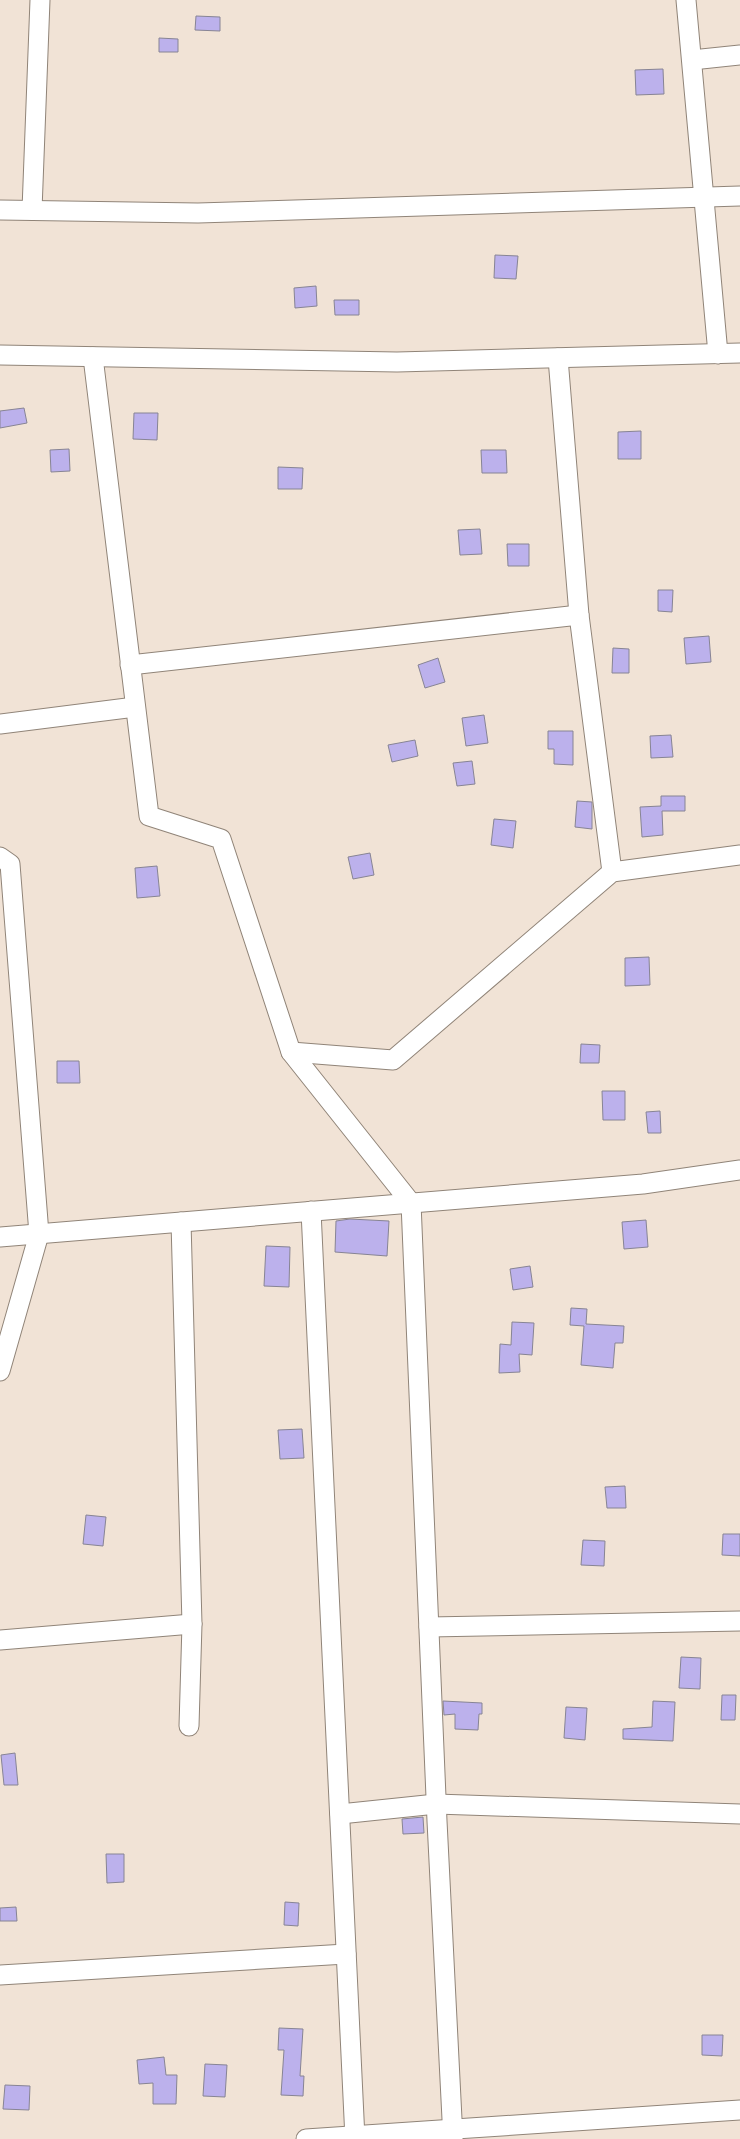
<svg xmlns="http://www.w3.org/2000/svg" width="740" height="2139" font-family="'Noto Sans',sans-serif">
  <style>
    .building { fill: #bcb1ec; stroke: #878494 }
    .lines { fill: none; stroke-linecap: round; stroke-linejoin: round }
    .minor-casing { stroke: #908478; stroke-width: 21 }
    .minor { stroke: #fff; stroke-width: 19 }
  </style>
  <rect width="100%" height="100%" fill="#f1e3d6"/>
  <g class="building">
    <polygon points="196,16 220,17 220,31 195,30"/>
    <polygon points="159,38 178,39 178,52 159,52"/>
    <polygon points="663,69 664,94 636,95 635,70"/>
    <polygon points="495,255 518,256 516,279 494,278"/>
    <polygon points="316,286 317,306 295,308 294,288"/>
    <polygon points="334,300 359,300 359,315 335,315"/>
    <polygon points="24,408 27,423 0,428 0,411"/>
    <polygon points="134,413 158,413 157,440 133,439"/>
    <polygon points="641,431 641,459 618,459 618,432"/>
    <polygon points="69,449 70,471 51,472 50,450"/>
    <polygon points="481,450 506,450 507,473 482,473"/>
    <polygon points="278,467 303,468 302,489 278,489"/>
    <polygon points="480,529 482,554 460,555 458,530"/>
    <polygon points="507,544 529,544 529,566 508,566"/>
    <polygon points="658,590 673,590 672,612 658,611"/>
    <polygon points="709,636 711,662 686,664 684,638"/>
    <polygon points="613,648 629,649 629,673 612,673"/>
    <polygon points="438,658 445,682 425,688 418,665"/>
    <polygon points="484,715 488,743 466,746 462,718"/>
    <polygon points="548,731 573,731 573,765 554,764 554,749 548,749"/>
    <polygon points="671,735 673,757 651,758 650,736"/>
    <polygon points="415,740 418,756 392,762 388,745"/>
    <polygon points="472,761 475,784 457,786 453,763"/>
    <polygon points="661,796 685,796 685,811 662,811 663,835 642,837 640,807 661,806"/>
    <polygon points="577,801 592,802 592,829 575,827"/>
    <polygon points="494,819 516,821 513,848 491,845"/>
    <polygon points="370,853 374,875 353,879 348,857"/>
    <polygon points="157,866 160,896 137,898 135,868"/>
    <polygon points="649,957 650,985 625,986 625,958"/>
    <polygon points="581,1044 600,1045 599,1063 580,1063"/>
    <polygon points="57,1061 79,1061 80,1083 57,1083"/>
    <polygon points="602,1091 625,1091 625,1120 603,1120"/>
    <polygon points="660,1111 661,1133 648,1133 646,1112"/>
    <polygon points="350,1219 389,1221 387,1256 335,1252 336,1221"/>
    <polygon points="646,1220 648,1247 624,1249 622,1222"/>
    <polygon points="266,1246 290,1247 289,1287 264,1286"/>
    <polygon points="530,1266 533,1287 513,1290 510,1269"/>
    <polygon points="571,1308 587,1309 586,1324 624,1326 623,1343 615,1343 613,1368 581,1365 584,1326 570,1325"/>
    <polygon points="512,1322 534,1323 532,1355 519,1354 520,1372 499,1373 500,1344 511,1345"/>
    <polygon points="302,1429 304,1458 280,1459 278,1430"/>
    <polygon points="625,1486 626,1508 607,1508 605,1487"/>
    <polygon points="86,1515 106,1517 103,1546 83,1544"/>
    <polygon points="723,1534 740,1534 740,1556 722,1555"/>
    <polygon points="583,1540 605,1541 604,1566 581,1565"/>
    <polygon points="681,1657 701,1658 700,1689 679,1688"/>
    <polygon points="722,1695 736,1695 735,1720 721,1720"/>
    <polygon points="443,1701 482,1703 482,1714 479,1714 478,1730 455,1729 455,1714 444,1715"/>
    <polygon points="653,1701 675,1702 673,1741 623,1739 623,1729 652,1727"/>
    <polygon points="566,1707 587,1708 585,1740 564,1738"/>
    <polygon points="15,1753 18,1785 4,1785 1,1755"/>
    <polygon points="423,1817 424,1833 403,1834 402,1819"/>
    <polygon points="106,1854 124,1854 124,1882 107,1883"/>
    <polygon points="285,1902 299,1903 298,1926 284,1925"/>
    <polygon points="16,1907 17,1921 0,1921 0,1908"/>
    <polygon points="279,2028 303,2029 300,2076 304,2076 303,2096 281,2095 284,2050 278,2050"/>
    <polygon points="702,2035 723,2035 722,2056 702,2055"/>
    <polygon points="164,2057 166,2075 177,2075 176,2104 153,2104 153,2083 139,2084 137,2060"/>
    <polygon points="205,2064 227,2065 225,2097 203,2096"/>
    <polygon points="5,2085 30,2086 29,2110 3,2109"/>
  </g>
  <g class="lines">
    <g class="minor-casing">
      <g id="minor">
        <polyline points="686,0 718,354"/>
        <polyline points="692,60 740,55"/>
        <polyline points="0,210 198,213 740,196"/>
        <polyline points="32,210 40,0"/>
        <polyline points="0,355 397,362 740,353"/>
        <polyline points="93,357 149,816 221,839 291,1052 411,1203 437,1821 453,2139"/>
        <polyline points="558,358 579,615 612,872"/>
        <polyline points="130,665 579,615"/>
        <polyline points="0,724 135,707"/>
        <polyline points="0,857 10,864 39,1234 0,1371"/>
        <polyline points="291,1052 393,1060 612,872 740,855"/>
        <polyline points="311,1211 355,2139"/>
        <polyline points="181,1222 192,1624 189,1726"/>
        <polyline points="0,1237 643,1184 740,1170"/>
        <polyline points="429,1627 740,1621"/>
        <polyline points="0,1640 192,1624"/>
        <polyline points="340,1814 436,1804 740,1814"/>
        <polyline points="0,1975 346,1954"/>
        <polyline points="306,2139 740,2110"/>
      </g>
    </g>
    <use href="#minor" class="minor"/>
  </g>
</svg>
